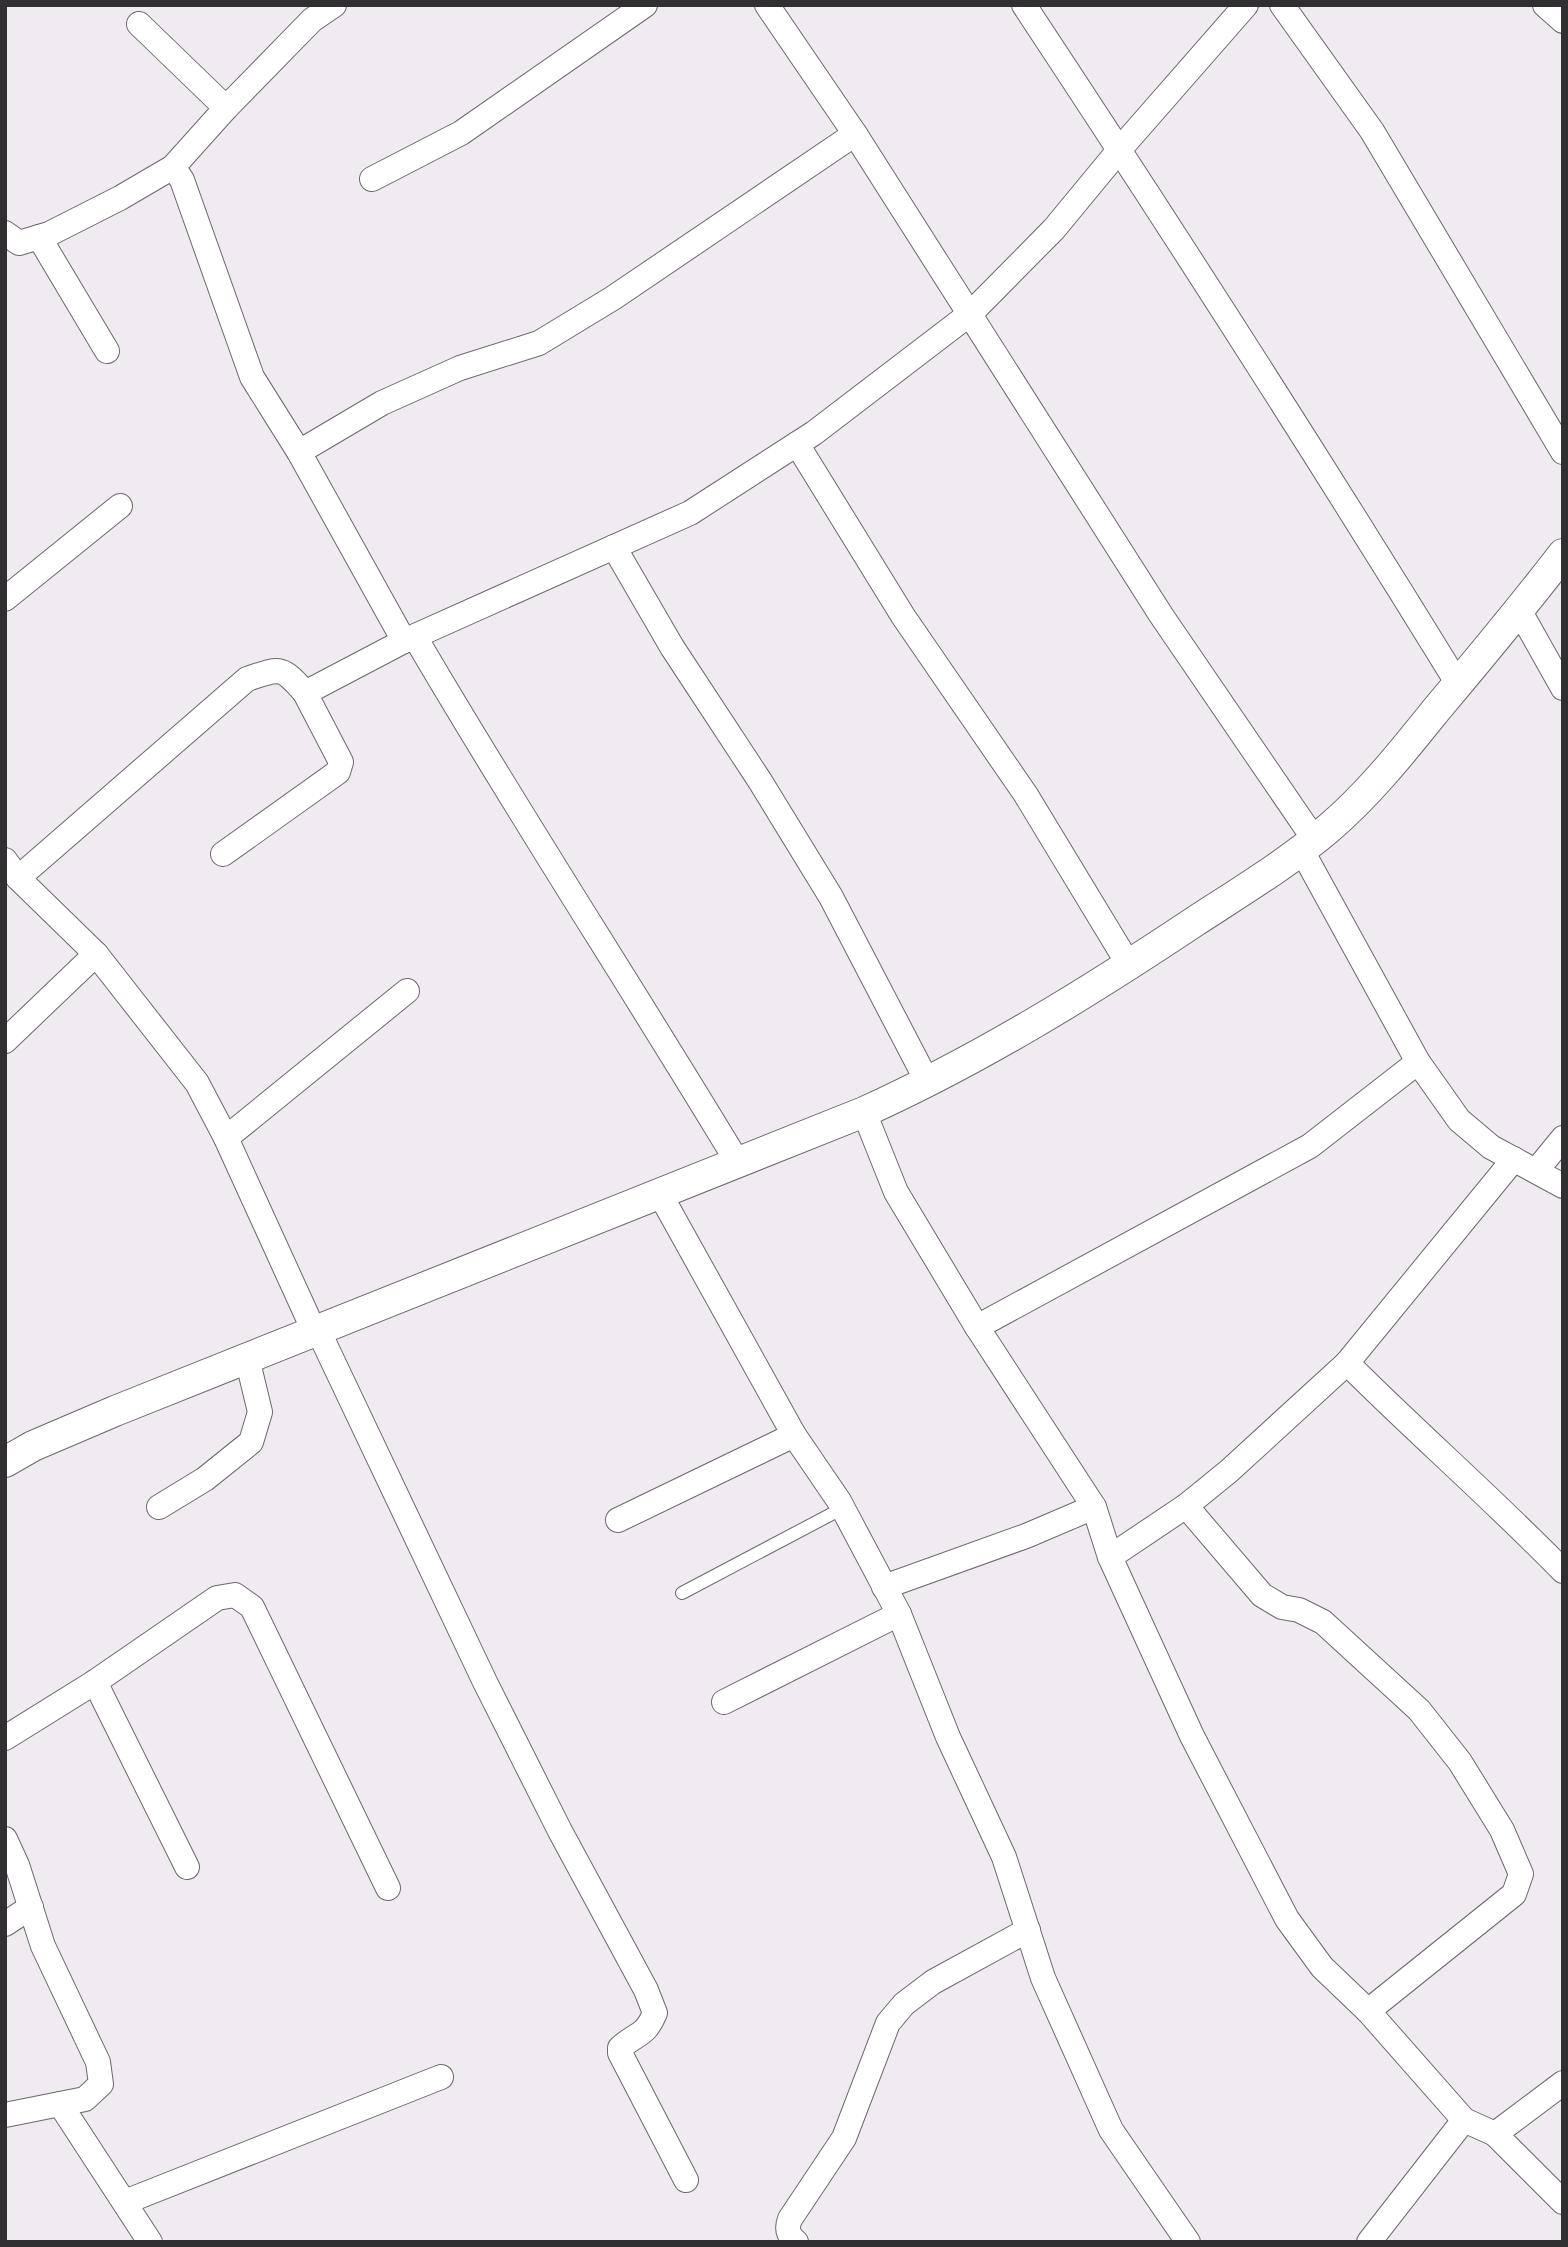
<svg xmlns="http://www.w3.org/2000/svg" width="1568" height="2247" font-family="Barlow,sans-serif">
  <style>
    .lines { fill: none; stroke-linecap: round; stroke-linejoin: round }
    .service-casing { stroke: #6c686c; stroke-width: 14 }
    .minor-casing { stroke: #6c686c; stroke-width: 26 }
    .tertiary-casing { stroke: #6c686c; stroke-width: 32 }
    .service { stroke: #fff; stroke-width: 12 }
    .minor { stroke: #fff; stroke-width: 24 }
    .tertiary { stroke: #fff; stroke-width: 30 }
  </style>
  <rect width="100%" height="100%" fill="#efebf0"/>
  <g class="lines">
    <g class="service-casing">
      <polyline id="service" points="682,1593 843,1508"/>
    </g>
    <g class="minor-casing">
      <g id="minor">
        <polyline points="767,5 855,134 1161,615 1314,839"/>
        <path d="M1024,5C1172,229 1317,455 1458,684"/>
        <polyline points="1282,5 1372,131 1563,452"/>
        <polyline points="1545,5 1563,21"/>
        <polyline points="139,24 226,108"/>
        <polyline points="173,167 182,180 252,377 299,452 404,641"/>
        <polyline points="372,179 461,133 645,5"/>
        <polyline points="5,233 19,243 49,234 120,198 173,167 226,108 312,20 334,5"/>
        <polyline points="39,237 107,351"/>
        <polyline points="797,444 903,616 1026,795 1129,965"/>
        <polyline points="299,452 382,403 460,368 539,343 613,298 855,134"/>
        <polyline points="614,547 672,647 760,781 831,897 928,1083"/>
        <polyline points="5,599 120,506"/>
        <polyline points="1519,610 1563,688"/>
        <path d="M415,637C519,815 632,987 738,1163"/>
        <polyline points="1301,849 1418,1062 1459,1120 1491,1147 1563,1186"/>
        <polyline points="223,854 338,772 341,762 305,693"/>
        <polyline points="5,860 18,878 96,954 197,1083 226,1138 314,1331"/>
        <path d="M18,878L247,679C280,668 281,665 305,693L404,641L690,513L814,433L971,313L1054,229L1120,149L1246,5"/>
        <polyline points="5,1041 96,954"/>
        <polyline points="864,1112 896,1192 977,1327 1094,1507 1110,1557 1192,1736 1287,1919 1322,1967 1368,2011 1464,2120 1495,2134 1563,2202"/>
        <polyline points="226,1138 407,991"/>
        <polyline points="1536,1171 1563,1138"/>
        <polyline points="660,1194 794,1435 839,1501 899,1614 948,1737 1004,1857 1043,1978 1111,2130 1188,2242"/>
        <polyline points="977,1327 1310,1146 1418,1062"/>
        <path d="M318,1330L485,1682L560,1831L646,1990L655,2013C645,2037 636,2033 620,2048V2053L686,2180"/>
        <path d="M1347,1363C1418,1434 1493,1499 1563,1571"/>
        <polyline points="1186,1506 1262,1595 1282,1607 1299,1610 1323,1622 1419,1710 1460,1762 1502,1830 1521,1874 1514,1894 1368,2011"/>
        <polyline points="159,1507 205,1479 251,1442 260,1412 247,1358"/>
        <polyline points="618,1520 794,1435"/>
        <polyline points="1110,1557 1186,1506 1229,1471 1347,1363 1514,1159"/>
        <polyline points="884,1587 1026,1536 1094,1507"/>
        <polyline points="95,1682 187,1867"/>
        <polyline points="724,1702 899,1614"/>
        <polyline points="5,1738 95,1682 217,1598 235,1595 252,1607 388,1888"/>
        <polyline points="5,1839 17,1865 43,1946 98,2062 101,2084 85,2099 5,2115"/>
        <polyline points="5,1924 31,1907"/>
        <polyline points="60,2104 150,2242"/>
        <polyline points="1495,2134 1563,2083"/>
        <polyline points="125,2202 441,2077"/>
        <path d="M796,2242C788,2235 786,2229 790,2219L844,2138L888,2023L904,2004L933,1982L1028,1930"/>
        <polyline points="1369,2242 1464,2120"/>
      </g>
    </g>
    <g class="tertiary-casing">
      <path id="tertiary" d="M5,1462L33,1446L115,1411L864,1112C979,1060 1089,992 1194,922C1240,892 1288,863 1329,828C1369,794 1403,751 1436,710C1479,659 1522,607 1563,554"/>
    </g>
    <use href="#service" class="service"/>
    <use href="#minor" class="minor"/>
    <use href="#tertiary" class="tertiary"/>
  </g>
  <rect width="1568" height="2247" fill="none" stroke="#312f31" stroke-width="14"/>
</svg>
